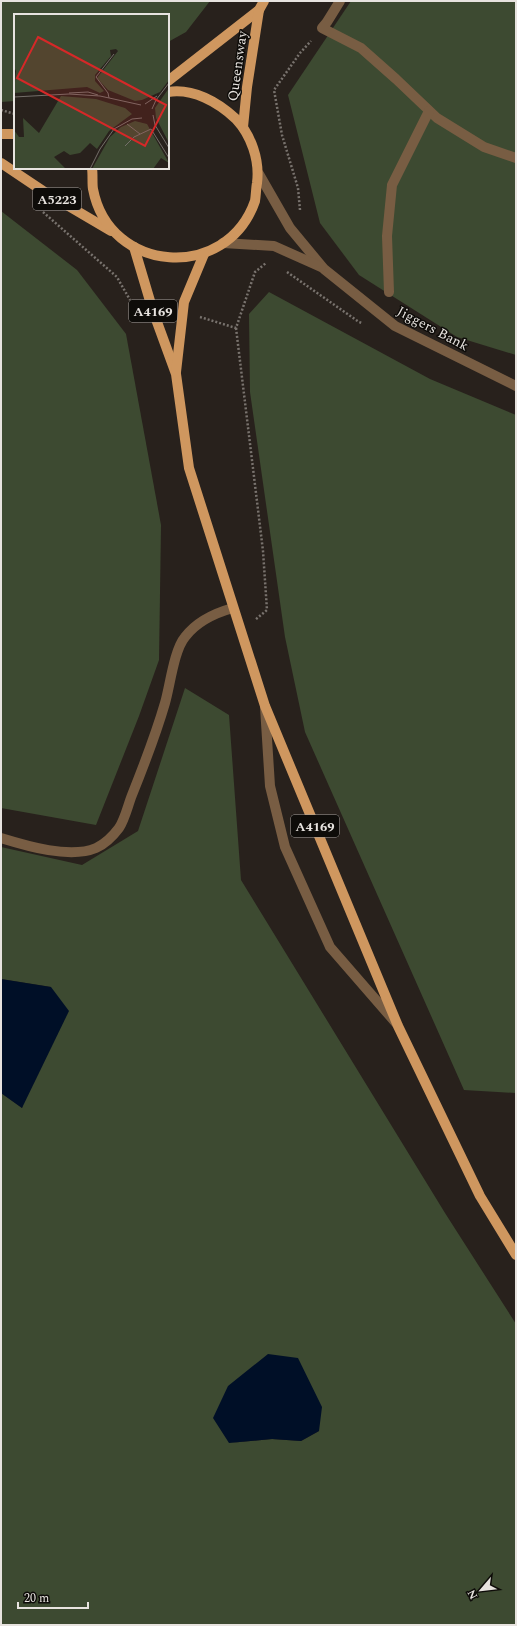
<svg xmlns="http://www.w3.org/2000/svg" width="517" height="1626" font-family="Spectral,serif">
  <style>
    .green { fill: #3d4a31; fill-rule: evenodd }
    .water { fill: #000f27 }
    .lines { fill: none; stroke-linecap: round; stroke-linejoin: round }
    .path { stroke: #79736e; stroke-width: 2.5; stroke-dasharray: 2 2; stroke-linecap: butt }
    .service { stroke: #785d43; stroke-width: 10 }
    .tertiary { stroke: #785d43; stroke-width: 10 }
    .primary { stroke: #cf975f; stroke-width: 10 }
    .labels { text-anchor: middle; stroke-width: 3; stroke-linejoin: round; paint-order: stroke }
    .shield { fill: #0e0c09; stroke: #a6a29f; stroke-width: 1 }
    .shield-label { font-size: 13px; font-weight: bold; fill: #e7e3df }
    .street-label { font-size: 14px; fill: #e7e3df; stroke: #0e0c09 }
    .inset-road { fill: none; stroke: #746f6a; stroke-width: 1 }
    .view { fill: #d62828; fill-opacity: 0.15; stroke: #d62828; stroke-width: 2 }
    .inset-edge { fill: none; stroke: #e7e3df; stroke-width: 2 }
  </style>
  <rect width="100%" height="100%" fill="#28211c"/>
  <g class="green">
    <polygon points="1,1 210,1 186,32 168,42 168,15 15,15 15,101 1,102"/>
    <polygon points="351,1 516,1 516,355 457,337 359,275 320,223 288,95"/>
    <polygon points="1,211 77,270 126,334 161,525 159,660 139,716 96,825 1,808"/>
    <polygon points="269,292 430,379 516,415 516,1093 464,1090 305,732 285,637 250,392 249,314"/>
    <path d="M185,688L229,715L241,880L445,1213L516,1324V1625H1V1093L22,1108L51,987L1,979V847L82,865L138,831ZM319,1431L301,1441L272,1439L229,1443Z"/>
  </g>
  <g class="water">
    <polygon points="1,979 51,987 69,1011 22,1108 1,1093"/>
    <polygon points="268,1354 298,1358 322,1407 319,1431 301,1441 272,1439 229,1443 213,1418 228,1386"/>
  </g>
  <g class="lines">
    <g class="path">
      <polyline points="1,110 15,114 15,115"/>
      <polyline points="300,210 298,188 282,135 274,90 300,53 311,41"/>
      <polyline points="43,212 117,277 130,300"/>
      <polyline points="287,272 359,322 362,323"/>
      <polyline points="200,317 236,328 255,272 266,263"/>
      <polyline points="236,328 263,551 267,610 255,620"/>
    </g>
    <g class="service">
      <polyline points="340,1 327,22 322,28 361,48 396,79 437,118 484,147 516,158"/>
      <polyline points="389,292 387,236 392,185 429,111"/>
      <polyline points="265,707 270,786 285,847 330,947 396,1023"/>
      <path d="M1,838C27,846 70,859 96,848C105,844 113,836 119,828C125,819 128,805 132,795C144,765 156,734 165,703C170,686 174,650 185,637C197,621 215,613 233,608"/>
    </g>
    <g class="tertiary">
      <polyline points="259,174 290,228 324,269 395,326 516,386"/>
      <polyline points="223,243 274,246 321,267"/>
    </g>
    <g class="primary">
      <polyline points="168,81 259,10 264,1"/>
      <polyline points="243,127 247,87 259,10"/>
      <polyline points="1,134 15,134"/>
      <polyline points="1,163 43,191 111,231"/>
      <path d="M92,168C93,175 92,183 93,189C109,274 227,282 255,201C256,195 256,188 257,183C260,160 251,135 236,119C218,102 193,88 168,92"/>
      <polyline points="134,247 153,311 176,374 189,468 265,706 398,1026 480,1196 516,1255"/>
      <polyline points="176,372 184,302 204,254"/>
    </g>
  </g>
  <g class="labels">
    <g class="shield">
      <rect x="33" y="188" width="48" height="22" rx="3"/>
      <rect x="129" y="300" width="48" height="22" rx="3"/>
      <rect x="291" y="815" width="48" height="22" rx="3"/>
    </g>
    <g class="shield-label">
      <text x="57" y="204">A5223</text>
      <text x="153" y="316">A4169</text>
      <text x="315" y="831">A4169</text>
    </g>
    <g class="street-label">
      <text transform="translate(237 66) rotate(-82)" y="5">Queensway</text>
      <text transform="translate(433 328) rotate(28)" y="5">Jiggers Bank</text>
    </g>
  </g>
  <g transform="translate(14 14)">
    <rect width="155" height="155" fill="#28211c"/>
    <path d="M0,0H155V66L146,78L128,86L121,87L94,76L83,64L104,37L102,35L96,36L97,42L81,61V67L90,77L86,79L73,73L0,79L2,57L0,53ZM155,74V129L142,104L141,94ZM47,82L82,85L111,94L118,100L95,117L83,135L76,129L66,139L56,141L50,137L40,143L52,155H0V116L5,123H10L9,104L25,119ZM121,107L133,110L155,149L147,144L139,155H78L96,123L107,113Z" fill="#3d4a31"/>
    <path class="inset-road" d="M55,79L74,78L84,81M0,83L55,80L86,82L127,91M95,84L94,79L82,63L100,40M131,90L143,82M138,95L142,86L155,69M139,101L141,111L155,134M113,110L126,120M111,132L120,123L137,115L155,144M76,155L86,135L100,115L118,105L128,104"/>
    <path class="view" d="M24,23L152,91L131,132L3,64Z"/>
    <rect width="155" height="155" class="inset-edge"/>
  </g>
  <rect width="517" height="1626" fill="none" stroke="#e7e3df" stroke-width="4"/>
  <g transform="translate(481 1590) rotate(242)" stroke="#0e0c09" stroke-width="3" paint-order="stroke">
  <path d="M0-3L7 15L0 10L-7 15Z" fill="#e7e3df"/>
  <text y="-6" font-size="11" font-weight="bold" text-anchor="middle" fill="#e7e3df">N</text>
  </g>
  <path d="M18 1602v6h70v-6" fill="none" stroke="#e7e3df" stroke-width="2"/>
  <text x="24" y="1602" font-size="12" fill="#e7e3df" stroke="#0e0c09" stroke-width="3" paint-order="stroke">20 m</text>
</svg>
